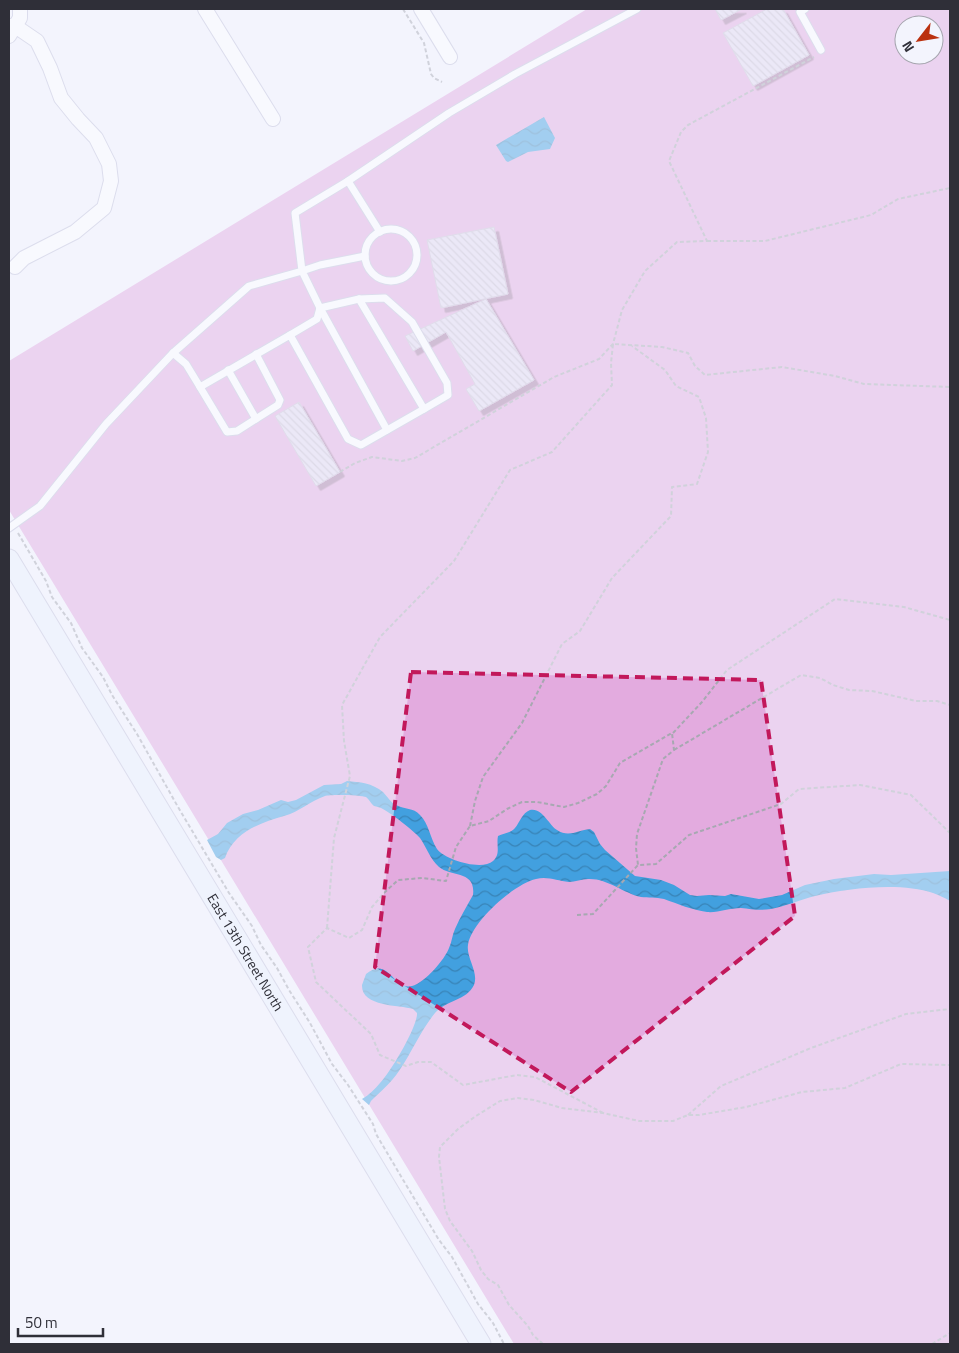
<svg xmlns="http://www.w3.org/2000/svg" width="959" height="1353" font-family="'Titillium Web',sans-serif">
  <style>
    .green { fill: #e3abdf; fill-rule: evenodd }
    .water { fill: url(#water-waves) }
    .building { fill: url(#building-back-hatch); stroke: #cac0d5; filter: url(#shadow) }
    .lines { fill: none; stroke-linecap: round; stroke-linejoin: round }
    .lane-casing { stroke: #c2c2d9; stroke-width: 9 }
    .street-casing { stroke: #c2c2d9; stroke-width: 16 }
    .secondary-casing { stroke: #c2c2d9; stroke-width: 21 }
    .path { stroke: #a7a8b1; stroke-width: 2; stroke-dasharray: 4 2.5; stroke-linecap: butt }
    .lane { stroke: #fff; stroke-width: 7 }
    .street { stroke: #fff; stroke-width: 14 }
    .secondary { stroke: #ebf1fd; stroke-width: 19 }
    .marked { fill: none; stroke: #c2185b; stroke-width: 4; stroke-dasharray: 10 6; stroke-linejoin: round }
    .labels { text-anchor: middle; stroke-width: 4; stroke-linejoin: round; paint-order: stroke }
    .street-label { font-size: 14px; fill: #2f2f38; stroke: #f3f4fd }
  </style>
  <defs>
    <pattern id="water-waves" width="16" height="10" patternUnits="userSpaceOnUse" patternTransform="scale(1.25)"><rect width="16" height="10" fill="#42a0df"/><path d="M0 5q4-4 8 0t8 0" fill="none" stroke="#3883b6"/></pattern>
    <pattern id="building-back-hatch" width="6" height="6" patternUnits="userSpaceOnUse" patternTransform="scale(1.25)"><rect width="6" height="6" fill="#e3d9ef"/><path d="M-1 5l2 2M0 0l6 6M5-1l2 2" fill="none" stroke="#c3bbce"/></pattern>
    <filter id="shadow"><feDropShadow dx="4.5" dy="4.5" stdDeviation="0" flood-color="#0004"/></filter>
  </defs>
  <rect width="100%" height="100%" fill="#f3f4fd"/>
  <path class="green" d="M587,9H950V1344H514L9,510V361ZM904,25H934V55H904Z"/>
  <g class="water">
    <polygon points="544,117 555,138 550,149 528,152 508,162 506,161 496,145"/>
    <path d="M347,781C360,782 372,783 383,792C387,796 391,803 396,805C405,810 413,807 420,815C429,824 430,838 437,849C445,860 482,871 493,861C501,854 496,845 498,836C504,833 511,833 515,828C520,822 522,813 530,810C542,807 549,825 557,830C569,838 578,830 590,829L594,832L600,844L605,850L635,876L661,880L674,885L690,895L697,896L709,895L725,896L731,894L759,899L782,895L805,885L834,879L874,874L891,875L950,871V901C945,898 939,895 933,893C901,882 848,888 815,896C800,900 786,906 771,909C760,911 751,909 741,908C729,908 718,913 707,912C692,910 678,904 664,899C656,897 648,898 641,897C623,893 607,878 588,879C582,879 575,882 569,882C557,881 548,876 536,879C514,884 471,922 468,945C466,958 479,972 474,985C466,1001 448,999 435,1013C421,1030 412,1052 399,1071C392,1082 380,1092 371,1101L369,1105L362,1099C369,1095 375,1089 380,1083C390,1073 418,1026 417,1013L413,1009C399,1005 361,1007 362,985C363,982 365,977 366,974C389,955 393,991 412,986C425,983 445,959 449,948C452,942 452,935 455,929C460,917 467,906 473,895C476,870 451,877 439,867C430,859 427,848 420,838C414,831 390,812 381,808C379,807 377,807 374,806C371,804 369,799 366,797C362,795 330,794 325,796C310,801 299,812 284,816C260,823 234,832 225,858L221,860L216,857L207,840L218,834L227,823L243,814L258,810L281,800L288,802L296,800L324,785L341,784Z"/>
  </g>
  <g class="building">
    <polygon points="715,9 742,9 721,20"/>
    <polygon points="767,9 783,9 809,55 753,86 723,33"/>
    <polygon points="494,227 508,294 441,308 427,240"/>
    <polygon points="486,299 534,380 479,411 466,389 475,384 446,332 413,351 405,336"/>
    <polygon points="299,402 340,472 316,486 275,416"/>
  </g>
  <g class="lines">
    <g class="lane-casing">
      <g id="lane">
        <polyline points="805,9 800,12 821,50"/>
        <polyline points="348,181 380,232"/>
        <circle cx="391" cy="255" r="26"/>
        <polyline points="365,256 320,265 302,271 320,308 359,299 385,298 412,322 447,383 448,395 424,409"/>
        <polyline points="320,308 387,430"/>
        <polyline points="290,335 317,319 320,308"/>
        <polyline points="173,353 186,364 200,387 290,335 348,439 361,445 424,409 359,299"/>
        <polyline points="228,370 256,419"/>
        <polyline points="200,387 227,432 237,431 278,405 280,400 256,354"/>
        <polyline points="9,528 40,506 106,424 173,353 249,286 302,271 295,213 348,181 449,113 515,74 637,9"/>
      </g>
    </g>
    <g class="street-casing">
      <g id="street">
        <polyline points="205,9 273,119"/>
        <polyline points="421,9 450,57"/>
        <polyline points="9,26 15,26 20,18 20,9"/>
        <polyline points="9,36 15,26 37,41 50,68 61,98 78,119 96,138 109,164 111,181 104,208 75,232 24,258 15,267"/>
      </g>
    </g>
    <g class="secondary-casing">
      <g id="secondary">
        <path id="s1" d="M9,559L481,1344"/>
      </g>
    </g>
    <g class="path">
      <polyline points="403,9 424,43 431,74 434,78 442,82"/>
      <polyline points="707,241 765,241 871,215 898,199 950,188"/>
      <polyline points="340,472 355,463 372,457 402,461 415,458 554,377 599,359 613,344 622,310 645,271 677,242 707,241 669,161 681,132 688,125 814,57"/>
      <polyline points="18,533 46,581 52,597 71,623 82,648 103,677 112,695 137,734 178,807 229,893 252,926 261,945 277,968 289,990 310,1023 332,1064 348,1085 373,1124 376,1134 402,1178 439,1240 452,1257 478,1304 493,1323 504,1344"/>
      <polyline points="673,733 702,702 727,670 835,599 904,607 950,620"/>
      <polyline points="674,750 801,675 820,678 833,685 849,690 872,691 916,701 937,701 950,705"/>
      <polyline points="470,826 475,801 483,777 522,723 562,644 580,631 612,578 671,516 672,487 697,484 708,452 706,418 699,397 676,386 665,370 632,346"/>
      <polyline points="577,915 593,914 638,865"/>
      <polyline points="327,928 334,838 350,776 344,741 342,705 380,637 454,561 510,470 552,452 612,385 611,363 613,344 662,347 688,353 695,366 705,375 782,367 835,376 864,384 950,387"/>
      <polyline points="603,1113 535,1077 517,1075 463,1085 431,1062 418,1062 406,1066 380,1055 371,1034 316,982 308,947 327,928 349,938 362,930 372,907 384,893 398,880 422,878 446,881 456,847 470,826 489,821 507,809 522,802 537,802 564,807 578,803 597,794 606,786 620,763 672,733 674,750 663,759 637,834 636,848 638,865 656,864 689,835 781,804 799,789 860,785 911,795 950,833"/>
      <polyline points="688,1115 721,1086 811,1048 906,1014 950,1009"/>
      <polyline points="543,1344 533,1335 528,1326 509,1305 498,1285 488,1279 481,1270 472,1251 450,1221 445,1209 439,1157 440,1147 458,1129 476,1116 500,1101 518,1098 534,1100 562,1108 603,1113 639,1121 673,1121 688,1115 699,1115 746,1107 802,1092 845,1088 901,1064 950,1065"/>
      <polyline points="932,1344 950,1333"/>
    </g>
    <use href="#lane" class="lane"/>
    <use href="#street" class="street"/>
    <use href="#secondary" class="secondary"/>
  </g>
  <path d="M0 0H959V1353H0ZM411,672L761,680L795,916L571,1092L375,967Z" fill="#f3f4fd" fill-opacity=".55" fill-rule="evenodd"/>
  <path class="marked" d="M411,672L761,680L795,916L571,1092L375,967Z"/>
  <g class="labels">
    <g class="street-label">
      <text dy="5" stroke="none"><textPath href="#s1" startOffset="459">East 13th Street North</textPath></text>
    </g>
  </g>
  <rect width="959" height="1353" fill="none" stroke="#2f2f38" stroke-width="20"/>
  <g transform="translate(919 40) rotate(239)"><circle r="24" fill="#f3f4fd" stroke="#a5a5ae"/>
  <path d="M0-4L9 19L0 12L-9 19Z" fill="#bb310f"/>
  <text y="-8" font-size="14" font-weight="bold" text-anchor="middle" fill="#2f2f38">N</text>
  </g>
  <path d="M18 1328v8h85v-8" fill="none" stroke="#2f2f38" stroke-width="2.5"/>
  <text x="25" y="1328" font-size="15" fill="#2f2f38" stroke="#f3f4fd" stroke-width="4" paint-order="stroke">50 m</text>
</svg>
